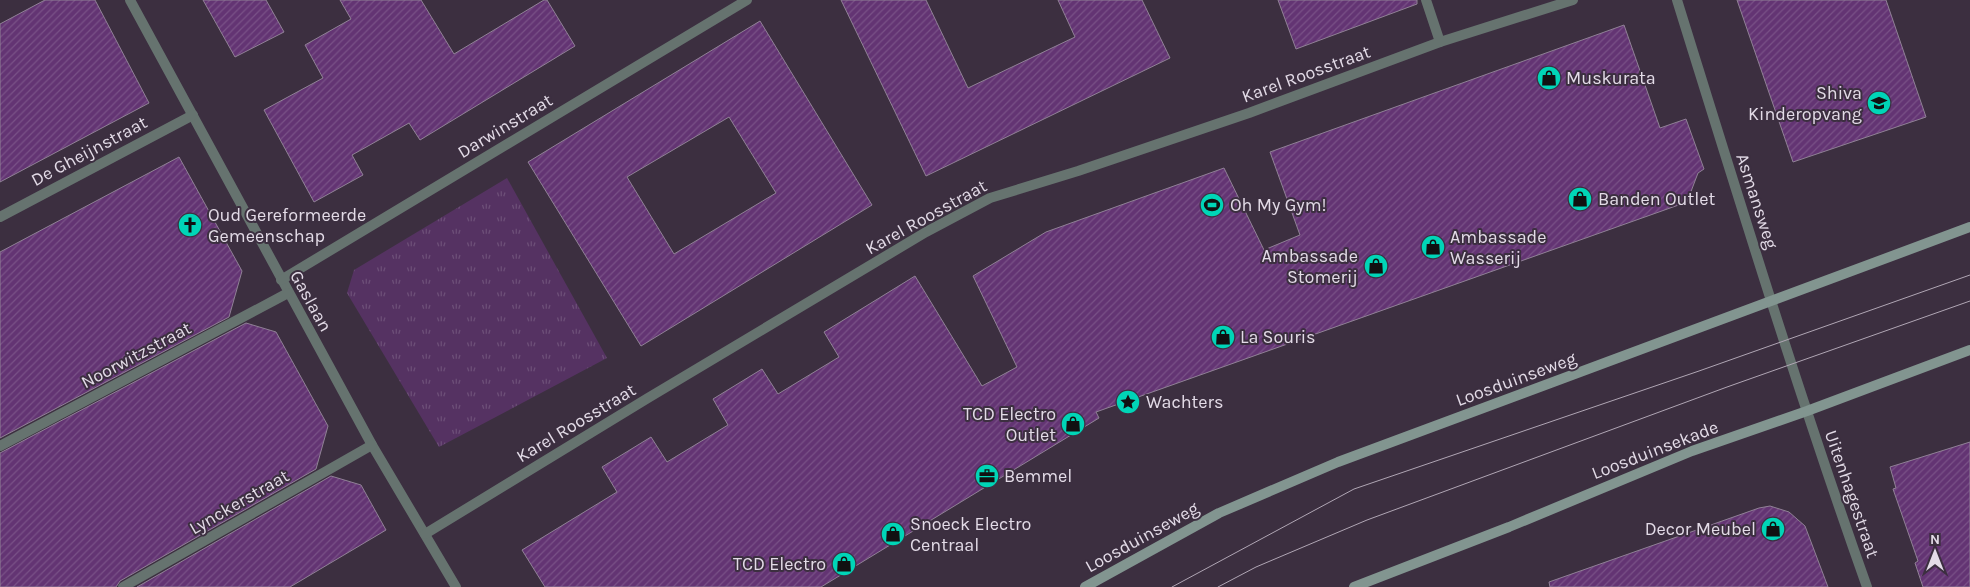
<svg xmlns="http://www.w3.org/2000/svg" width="1970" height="587" font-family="Karla,sans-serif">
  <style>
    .park { fill: url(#park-tufts) }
    .building { fill: url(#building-hatch); stroke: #908196; fill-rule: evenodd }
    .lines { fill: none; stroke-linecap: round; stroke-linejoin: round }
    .minor { stroke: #66736f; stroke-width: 10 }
    .secondary { stroke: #829590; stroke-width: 10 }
    .tram { stroke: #b0a6b4; stroke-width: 1 }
    .labels { text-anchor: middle; stroke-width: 4; stroke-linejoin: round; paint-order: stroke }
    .street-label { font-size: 18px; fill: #e3dbe7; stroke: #3c2f40 }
    .poi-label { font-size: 18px; fill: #e3dbe7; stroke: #3c2f40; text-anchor: start }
  </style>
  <defs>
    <pattern id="park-tufts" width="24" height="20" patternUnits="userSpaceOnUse" patternTransform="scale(1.25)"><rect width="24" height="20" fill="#553262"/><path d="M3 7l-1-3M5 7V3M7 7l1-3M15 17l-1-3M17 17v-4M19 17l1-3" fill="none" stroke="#6d4f78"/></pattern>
    <pattern id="building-hatch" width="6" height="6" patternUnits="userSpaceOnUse" patternTransform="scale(1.25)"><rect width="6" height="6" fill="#633473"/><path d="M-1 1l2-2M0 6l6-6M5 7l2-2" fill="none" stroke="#795187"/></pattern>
  </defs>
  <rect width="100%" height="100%" fill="#3c2f40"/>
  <polygon class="park" points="507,178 607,358 439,447 347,293 354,270"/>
  <g class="building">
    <polygon points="45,0 95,0 149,103 0,182 0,24"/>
    <polygon points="203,0 266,0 284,32 235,57"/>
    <polygon points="340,0 421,0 454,54 544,0 547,0 575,46 420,140 409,123 352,155 363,175 314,202 264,110 323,78 305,45 351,19"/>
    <polygon points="841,0 926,0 968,88 1075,37 1058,0 1142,0 1170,58 926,176"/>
    <polygon points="1278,0 1417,0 1417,4 1296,49"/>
    <polygon points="1737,0 1886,0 1926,117 1793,162"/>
    <path d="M760,21L872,205L641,346L528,162ZM729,117L776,193L674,254L627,177Z"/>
    <polygon points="1624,25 1660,128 1686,119 1704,169 1698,173 1687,202 1096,412 1099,418 821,587 545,587 522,550 617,492 602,467 651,437 667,462 728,425 713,399 762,369 778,394 839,357 824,332 915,276 982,386 1017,367 973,276 1046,232 1224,168 1264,250 1300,235 1270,152"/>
    <polygon points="179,157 242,271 229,317 0,438 0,252"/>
    <polygon points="246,323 276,332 328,426 316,469 120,581 116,587 0,587 0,453"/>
    <polygon points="1970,442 1970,587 1923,587 1915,563 1918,561 1893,489 1896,488 1890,467"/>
    <polygon points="331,476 361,485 386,530 290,587 137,587"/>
    <polygon points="1770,506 1789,512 1805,526 1828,587 1550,587 1549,582 1759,508"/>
  </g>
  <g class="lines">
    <g class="minor">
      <polyline points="130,0 372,445 456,587"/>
      <polyline points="1426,0 1440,42"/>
      <path d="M1677,0C1738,196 1798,393 1867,587"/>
      <polyline points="0,217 193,115"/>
      <polyline points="281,280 747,0"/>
      <polyline points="0,446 288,293"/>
      <polyline points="425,534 648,398 926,232 990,198 1078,171 1249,113 1440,42 1573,0"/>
      <polyline points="123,587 372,445"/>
    </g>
    <g class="secondary">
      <polyline points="1085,587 1219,513 1338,462 1970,227"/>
      <polyline points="1354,587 1509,527 1692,451 1807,411 1970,350"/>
    </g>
    <g class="tram">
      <polyline points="1172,587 1354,489 1699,371 1970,275"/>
      <polyline points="1218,587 1256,567 1367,520 1727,387 1970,301"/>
    </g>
  </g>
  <defs>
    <g id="shop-disc" transform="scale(1.25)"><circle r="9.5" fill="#00d5b7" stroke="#3c2f40"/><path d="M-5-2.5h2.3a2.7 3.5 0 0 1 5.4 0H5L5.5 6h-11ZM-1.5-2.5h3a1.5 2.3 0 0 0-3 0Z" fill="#111"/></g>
    <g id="school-disc" transform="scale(1.25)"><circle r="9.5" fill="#00d5b7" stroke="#3c2f40"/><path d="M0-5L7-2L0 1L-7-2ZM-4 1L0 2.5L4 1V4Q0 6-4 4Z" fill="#111"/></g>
    <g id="stadium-disc" transform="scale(1.25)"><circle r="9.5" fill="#00d5b7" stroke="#3c2f40"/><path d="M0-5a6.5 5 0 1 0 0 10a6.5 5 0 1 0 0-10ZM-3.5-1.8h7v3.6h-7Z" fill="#111"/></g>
    <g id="church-disc" transform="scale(1.25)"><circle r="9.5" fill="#00d5b7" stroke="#3c2f40"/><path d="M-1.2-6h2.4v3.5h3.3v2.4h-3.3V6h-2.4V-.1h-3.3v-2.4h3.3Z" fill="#111"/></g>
    <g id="sight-disc" transform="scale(1.25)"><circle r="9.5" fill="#00d5b7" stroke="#3c2f40"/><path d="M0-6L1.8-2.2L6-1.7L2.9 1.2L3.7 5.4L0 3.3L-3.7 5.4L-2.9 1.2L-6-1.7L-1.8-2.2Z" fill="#111"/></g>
    <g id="office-disc" transform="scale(1.25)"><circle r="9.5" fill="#00d5b7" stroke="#3c2f40"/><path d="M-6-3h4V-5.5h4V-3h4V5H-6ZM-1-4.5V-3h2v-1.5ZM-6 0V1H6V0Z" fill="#111"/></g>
  </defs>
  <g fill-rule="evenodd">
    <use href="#shop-disc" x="1549" y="78"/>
    <use href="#school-disc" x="1879" y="103"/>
    <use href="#shop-disc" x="1580" y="199"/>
    <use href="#stadium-disc" x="1212" y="205"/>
    <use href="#church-disc" x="190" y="225"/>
    <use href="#shop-disc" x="1433" y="247"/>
    <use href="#shop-disc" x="1376" y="266"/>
    <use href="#shop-disc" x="1223" y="337"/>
    <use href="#sight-disc" x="1128" y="402"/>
    <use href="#shop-disc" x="1073" y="424"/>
    <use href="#office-disc" x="987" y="476"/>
    <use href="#shop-disc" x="1773" y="529"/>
    <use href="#shop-disc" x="893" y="534"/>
    <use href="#shop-disc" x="844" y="564"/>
  </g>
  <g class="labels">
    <g class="street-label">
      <text transform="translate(1306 74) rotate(-20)" y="6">Karel Roosstraat</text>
      <text transform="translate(505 126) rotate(-31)" y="6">Darwinstraat</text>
      <text transform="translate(89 151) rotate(-28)" y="6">De Gheijnstraat</text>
      <text transform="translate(1757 201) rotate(72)" y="6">Asmansweg</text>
      <text transform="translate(926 217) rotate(-29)" y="6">Karel Roosstraat</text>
      <text transform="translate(311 301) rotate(61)" y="6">Gaslaan</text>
      <text transform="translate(136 355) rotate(-28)" y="6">Noorwitzstraat</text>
      <text transform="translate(1516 379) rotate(-20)" y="6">Loosduinseweg</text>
      <text transform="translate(576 423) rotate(-31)" y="6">Karel Roosstraat</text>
      <text transform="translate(1655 450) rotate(-21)" y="6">Loosduinsekade</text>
      <text transform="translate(1852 494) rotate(71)" y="6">Uitenhagestraat</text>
      <text transform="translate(239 502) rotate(-30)" y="6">Lynckerstraat</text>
      <text transform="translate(1142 537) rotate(-29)" y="6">Loosduinseweg</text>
    </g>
    <g class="poi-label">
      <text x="1566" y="84">Muskurata</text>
      <text x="1862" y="99" text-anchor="end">Shiva<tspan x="1862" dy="21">Kinderopvang</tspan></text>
      <text x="1598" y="205">Banden Outlet</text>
      <text x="1230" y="211">Oh My Gym!</text>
      <text x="208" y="221">Oud Gereformeerde<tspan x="208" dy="21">Gemeenschap</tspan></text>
      <text x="1450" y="243">Ambassade<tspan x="1450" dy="21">Wasserij</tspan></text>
      <text x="1358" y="262" text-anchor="end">Ambassade<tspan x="1358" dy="21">Stomerij</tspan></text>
      <text x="1240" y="343">La Souris</text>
      <text x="1146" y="408">Wachters</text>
      <text x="1056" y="420" text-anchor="end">TCD Electro<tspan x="1056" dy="21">Outlet</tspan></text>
      <text x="1004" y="482">Bemmel</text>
      <text x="910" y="530">Snoeck Electro<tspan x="910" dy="21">Centraal</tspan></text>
      <text x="1756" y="535" text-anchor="end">Decor Meubel</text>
      <text x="826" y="570" text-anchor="end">TCD Electro</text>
    </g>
  </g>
  <g transform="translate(1935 552)" stroke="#3c2f40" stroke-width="4" paint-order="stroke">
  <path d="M0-4L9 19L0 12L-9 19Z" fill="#e3dbe7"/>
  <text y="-8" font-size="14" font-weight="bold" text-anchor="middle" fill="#e3dbe7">N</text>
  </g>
</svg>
